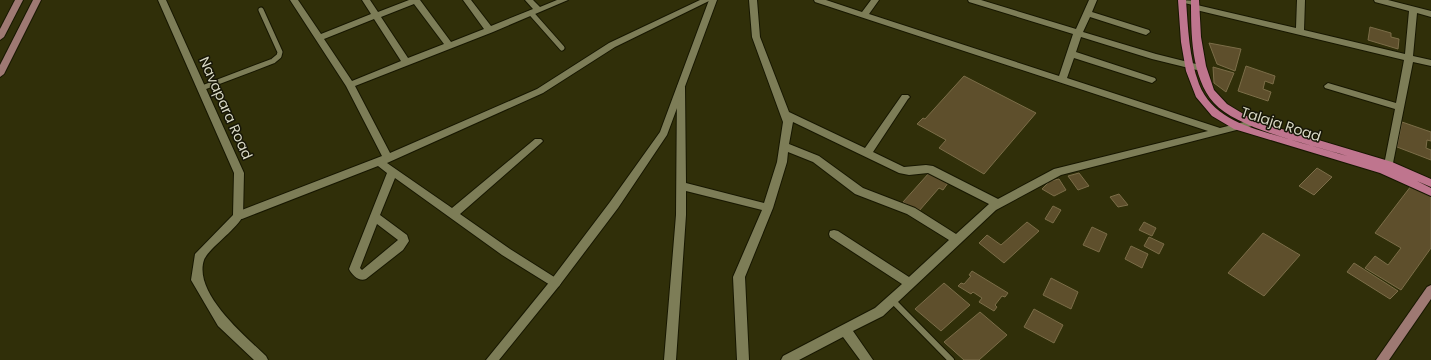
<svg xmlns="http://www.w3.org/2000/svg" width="1431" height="360" font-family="Poppins,sans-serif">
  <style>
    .building { fill: #5e4f2c; stroke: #7b6d48 }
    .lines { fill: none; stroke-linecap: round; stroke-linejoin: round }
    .service-far1-casing { stroke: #171700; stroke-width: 7 }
    .service-casing { stroke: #171700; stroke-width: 8 }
    .minor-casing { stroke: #171700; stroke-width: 2 }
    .tertiary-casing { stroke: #171700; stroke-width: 2 }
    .secondary-casing { stroke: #171700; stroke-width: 2 }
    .primary-casing { stroke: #171700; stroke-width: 2 }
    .service-far1 { stroke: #7d7d57; stroke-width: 5 }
    .service { stroke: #7d7d57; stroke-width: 6 }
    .minor { fill: #7d7d57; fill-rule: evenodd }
    .tertiary { fill: #7d7d57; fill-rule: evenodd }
    .secondary { fill: #9e7973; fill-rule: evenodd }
    .primary { fill: #bf758e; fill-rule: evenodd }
    .labels { text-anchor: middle; stroke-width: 3; stroke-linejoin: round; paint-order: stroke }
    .street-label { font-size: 14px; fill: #d9d9c5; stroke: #171607 }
  </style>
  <rect width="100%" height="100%" fill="#302f09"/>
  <g class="building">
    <polygon points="1370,27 1391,33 1391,37 1399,39 1398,49 1368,40"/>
    <polygon points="1209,43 1241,49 1235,71 1217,64"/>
    <polygon points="1246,66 1275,76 1273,84 1265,81 1263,89 1271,92 1268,101 1238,91"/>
    <polygon points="1213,67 1234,73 1226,92 1214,83"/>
    <polygon points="964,76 1036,113 984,174 939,148 946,140 917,124 923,118 925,119"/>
    <polygon points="1402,122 1431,132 1431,141 1427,140 1426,148 1431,150 1431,160 1397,147"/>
    <polygon points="1317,168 1332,177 1314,195 1299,186"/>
    <polygon points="929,173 948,183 943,190 939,188 919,211 903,202"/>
    <polygon points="1079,173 1089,186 1078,190 1068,176"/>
    <polygon points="1059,179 1066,190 1054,196 1042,189 1050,181"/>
    <polygon points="1411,186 1431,196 1431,248 1401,290 1365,268 1375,256 1388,265 1401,248 1375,233"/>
    <polygon points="1119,194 1128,205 1118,207 1110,197"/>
    <polygon points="1053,206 1061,210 1053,223 1045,219"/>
    <polygon points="1027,222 1039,231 1004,263 979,243 987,235 1001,245"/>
    <polygon points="1144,222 1156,228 1152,236 1139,230"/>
    <polygon points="1092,227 1107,234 1099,252 1083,245"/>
    <polygon points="1263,233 1300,255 1264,296 1228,273"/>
    <polygon points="1149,237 1164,244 1159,254 1144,246"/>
    <polygon points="1131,246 1148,254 1142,268 1125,259"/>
    <polygon points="1354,263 1398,291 1390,299 1347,272"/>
    <polygon points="972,271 1008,293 1005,297 1002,296 995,305 997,307 994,311 979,302 982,298 973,292 971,294 958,286 961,283 964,284 971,276 969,275"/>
    <polygon points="1051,278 1078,292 1071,309 1043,295"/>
    <polygon points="944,283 970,305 941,331 915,309"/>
    <polygon points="1034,309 1063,325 1054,343 1024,327"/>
    <polygon points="980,312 1007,335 979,360 964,360 944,342"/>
  </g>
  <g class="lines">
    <g class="service-far1-casing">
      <g id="service-far1">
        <polyline points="531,13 562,48"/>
        <polyline points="202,88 273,61 279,56 280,52 261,10"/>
      </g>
    </g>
    <g class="service-casing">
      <polyline id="service" points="892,300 951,360"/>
    </g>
    <g class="minor-casing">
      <g id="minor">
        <path d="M290,0H298L321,34L371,14L362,0H370L378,12L409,0H420L451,42L484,29L463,0H471L491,26L533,9L525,0H533L540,7L557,0H568L493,32L355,86L390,153L537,89L609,43L700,0H711L615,47L543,93L387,163L452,208L535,139H541L543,141L541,143L460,214L510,249L559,280L561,283L559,286L555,288L502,255L395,178L380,215L407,235L409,241L403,250L366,279C359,282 352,275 349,269L387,173L378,166L242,219H234L233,216L234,213L382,156L346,86ZM414,4L444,44L408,58L381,17ZM374,19L401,61L352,81L324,39ZM377,224L398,240L362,270L360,268Z"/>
        <path d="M749,0H757L760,37L789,112L865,148L902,95H908L910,97L908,99L873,152L904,167L926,165L933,166L998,199L1054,169L1208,131L815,2L814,0H826L862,12L871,0H879L869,14L1059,76L1073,34L969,2L968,0H981L1076,29L1089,0H1097L1092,12L1149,30L1150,32L1146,35L1090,17L1083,32L1156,54L1204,66L1205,68L1201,71L1152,59L1081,37L1076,52L1155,78L1156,80L1152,83L1074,58L1067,78L1220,128L1252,120L1257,123L1252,126L1061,175L996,210L883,316L853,331L873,360H860L843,337L799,360H781L783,356L875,308L902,284L830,237L829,234L830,231L834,230L838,231L909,277L949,240L907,214L855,194L813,162L788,152L787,162L773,208L745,277L749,360H737L733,277L762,210L686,191V215L676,360H664L676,215L677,87L678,85L681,84L685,87L686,183L764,203L777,162L783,122L752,37ZM793,122L899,173L909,175L928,173L989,204L956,234L915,208L863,188L819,156L789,144Z"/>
        <polygon points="1179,0 1198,1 1199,3 1197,5 1296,28 1297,0 1305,0 1304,30 1405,54 1409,11 1375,2 1374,0 1388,0 1431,11 1431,17 1417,13 1413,56 1431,60 1431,66 1413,62 1392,168 1389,169 1384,165 1395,109 1325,88 1324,86 1328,83 1396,103 1404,60 1192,9 1191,7 1193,5 1180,2"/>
      </g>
    </g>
    <g class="tertiary-casing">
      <g id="tertiary">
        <path d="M158,0H166L244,173L243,216C237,229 208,249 204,260C193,293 245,336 266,356L268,360H254L218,326L191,280L195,254L233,215L234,173Z"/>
        <polygon points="709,0 717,0 667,135 618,208 559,286 499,360 486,360 551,280 610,202 660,132"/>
      </g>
    </g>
    <g class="secondary-casing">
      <g id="secondary">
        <polygon points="15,0 23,0 4,37 0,40 0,29"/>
        <polygon points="33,0 41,0 4,74 0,77 0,65"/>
        <polygon points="1431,285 1431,299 1389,360 1376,360 1427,287"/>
      </g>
    </g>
    <g class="primary-casing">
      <path id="primary" d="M1178,0H1186C1188,28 1189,57 1199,84C1213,120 1252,128 1285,138C1306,144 1326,150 1347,156C1312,145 1237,129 1214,103C1191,77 1191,33 1191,0H1199L1201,37L1206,66L1214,90L1227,104L1255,121L1392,162L1431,179V187L1417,181L1431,188V196L1380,173L1234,129L1212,116L1196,97L1186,71L1181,42Z"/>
    </g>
    <use href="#service-far1" class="service-far1"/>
    <use href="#service" class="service"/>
    <use href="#minor" class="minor"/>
    <use href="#tertiary" class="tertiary"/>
    <use href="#secondary" class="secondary"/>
    <use href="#primary" class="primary"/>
  </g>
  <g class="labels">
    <g class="street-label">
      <text transform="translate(226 108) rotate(66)" y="5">Navapara Road</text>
      <text transform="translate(1281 124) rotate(18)" y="5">Talaja Road</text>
    </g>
  </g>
</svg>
